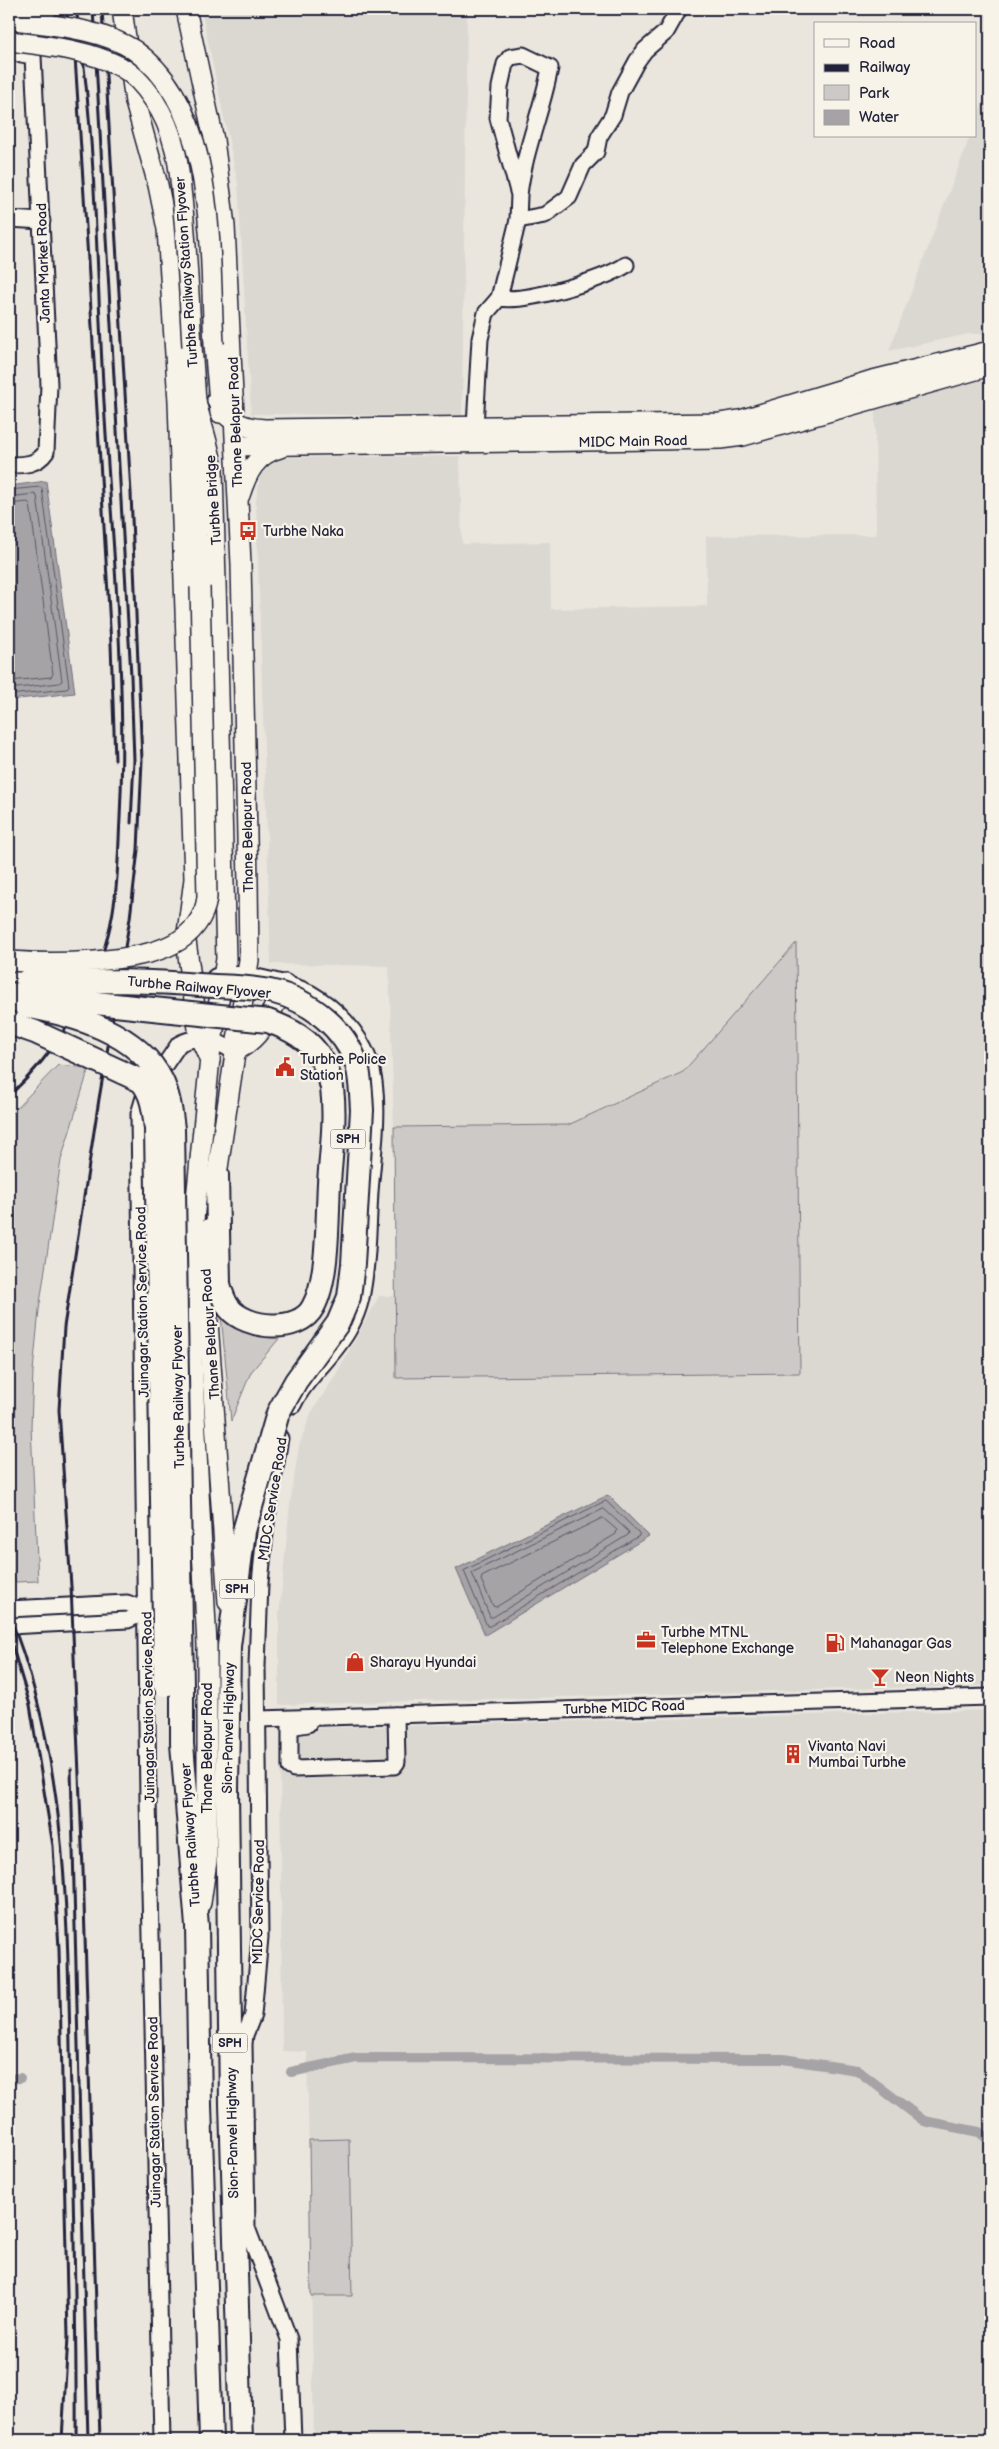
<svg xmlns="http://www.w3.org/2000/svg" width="999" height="2449" font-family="'Balsamiq Sans',sans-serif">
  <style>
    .built { fill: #dbd8d2 }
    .green { fill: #cdc9c6; stroke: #787680 }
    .water { fill: #a6a3a6; stroke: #716f7b }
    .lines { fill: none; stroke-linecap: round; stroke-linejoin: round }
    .shore { stroke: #575666; stroke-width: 1 }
    .canal { stroke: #a6a3a6; stroke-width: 10 }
    .minor-casing { stroke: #22223b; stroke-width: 19 }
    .major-casing { stroke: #22223b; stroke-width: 22 }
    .highway-casing { stroke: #22223b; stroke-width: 26 }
    .minor { stroke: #f7f3e8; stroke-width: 15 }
    .major { stroke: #f7f3e8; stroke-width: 19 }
    .highway { stroke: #f7f3e8; stroke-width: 22 }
    .rail { stroke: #22223b; stroke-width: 3 }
    .major-bridge-casing { stroke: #22223b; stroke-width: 22; stroke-linecap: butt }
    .highway-bridge-casing { stroke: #22223b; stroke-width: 26; stroke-linecap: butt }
    .major-bridge { stroke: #f7f3e8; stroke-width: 19 }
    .highway-bridge { stroke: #f7f3e8; stroke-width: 22 }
    .labels { text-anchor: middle; stroke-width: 4.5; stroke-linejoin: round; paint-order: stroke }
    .shield { fill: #f7f3e8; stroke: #62616f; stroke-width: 1 }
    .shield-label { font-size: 12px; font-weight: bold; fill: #22223b }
    .street-label { font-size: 14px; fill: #22223b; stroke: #f7f3e8 }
    .poi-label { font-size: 14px; fill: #22223b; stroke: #f7f3e8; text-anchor: start }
  </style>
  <rect width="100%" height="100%" fill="#eae6de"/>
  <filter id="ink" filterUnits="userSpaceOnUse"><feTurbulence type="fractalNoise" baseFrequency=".02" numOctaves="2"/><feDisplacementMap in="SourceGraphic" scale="10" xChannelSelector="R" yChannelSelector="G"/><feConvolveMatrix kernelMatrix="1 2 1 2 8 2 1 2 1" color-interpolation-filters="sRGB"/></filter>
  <g filter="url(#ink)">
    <g class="built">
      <polygon points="201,9 467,9 462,416 251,414 238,184"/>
      <polygon points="990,82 990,334 969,334 889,351 970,136 975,136 975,122"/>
      <polygon points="990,378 990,1685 279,1705 279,1616 290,1504 299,1446 311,1413 334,1378 379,1296 395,1296 396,1377 800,1373 796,944 683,1072 568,1125 394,1127 389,966 271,964 256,500 260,476 272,462 291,457 460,456 462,544 550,542 551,609 707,606 706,536 876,535 875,407"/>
      <polygon points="990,1710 990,2440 314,2440 307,2052 282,2051 280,1729"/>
    </g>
    <g class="green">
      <polygon points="796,943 800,1373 396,1378 394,1127 568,1125 683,1072"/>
      <polygon points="58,1065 89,1068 61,1160 39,1310 33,1371 31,1427 38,1581 16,1582 9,1564 9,1116"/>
      <polygon points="221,1315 283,1334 251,1372 231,1421"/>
      <polygon points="349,2139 352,2296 311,2296 309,2140"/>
    </g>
    <g class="water">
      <polygon points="46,481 75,693 9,700 9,486"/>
      <polygon points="608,1495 649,1536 485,1635 456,1569"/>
    </g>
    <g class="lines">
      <g class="shore">
        <polyline points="9,490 40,487 42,488 69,686 66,689 9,695"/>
        <polyline points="9,497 34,494 37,496 62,681 59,683 9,689"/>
        <polyline points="9,504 28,502 30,504 53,674 51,677 9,681"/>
        <polygon points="606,1501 639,1533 639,1536 490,1626 487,1626 464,1571"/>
        <polygon points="604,1509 629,1532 628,1535 493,1617 490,1617 472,1573"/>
        <polygon points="603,1518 617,1530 616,1534 496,1607 493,1606 481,1580 482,1577"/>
      </g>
      <g class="canal">
        <polyline points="291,2072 356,2058 783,2059 857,2070 924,2121 979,2132 990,2141"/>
        <polyline points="9,2079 20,2078"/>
      </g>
      <g class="minor-casing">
        <g id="minor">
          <polyline points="9,219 42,221"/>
          <polyline points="518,220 545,215 569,197 583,165 596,152 599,137 613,115 620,92 637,61 645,50 666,32 679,9"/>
          <path d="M499,298C526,303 603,280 626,265"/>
          <path d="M475,426L480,339L486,313L499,298L518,220L519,195L498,118L500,87L505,64L510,57L523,55L550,68C542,111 524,151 519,195"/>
          <path d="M9,465C24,465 37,465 46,452L49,385L33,56L9,52L12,9"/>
          <path d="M215,977C233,968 292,984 310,993C336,1008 358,1031 369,1060C382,1097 373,1153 370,1192C368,1227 368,1263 361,1298C359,1307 354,1320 349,1329C334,1357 306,1377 293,1405"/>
          <polyline points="280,1438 266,1523 260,1583 257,1666 260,1937 253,2015 245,2035 244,2044 247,2228 289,2339 293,2440"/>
          <polyline points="9,1609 127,1603 147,1611"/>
          <polyline points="9,1626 128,1620 147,1611"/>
          <polyline points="259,1719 990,1697"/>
          <polyline points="308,1724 290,1727 290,1767 294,1769 394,1766 397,1762 396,1715"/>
          <path d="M162,2440L148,1799L139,1114L145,1094L179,1044C197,1034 218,1040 234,1052"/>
        </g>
      </g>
      <g class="major-casing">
        <g id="major">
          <polyline points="122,9 135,102 158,185 167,229 178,401 194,879 186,941 199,1036 210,1060"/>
          <polyline points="186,9 214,140 225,226 241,564 248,882 249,960 215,1188"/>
          <polyline points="214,344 220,413"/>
          <path d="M217,400C224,421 245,428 265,429L720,423L740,420L869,381L990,351"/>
          <path d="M196,401C201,424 210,447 213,470L226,959L211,1048L188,1281L207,1645V1861L201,1903"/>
          <polyline points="236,446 720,439 743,436 990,366"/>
          <path d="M240,495C247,473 256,454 280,448"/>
          <polyline points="198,541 200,587"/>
          <polyline points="188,558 198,527 196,401 192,346"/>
          <path d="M234,1052C265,1036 270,1013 285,984"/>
          <polyline points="210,1228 205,1280 228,1602"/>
        </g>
      </g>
      <g class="highway-casing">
        <g id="highway">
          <polyline points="9,980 27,981"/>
          <polyline points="217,1175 219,1284"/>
          <polyline points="182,1685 182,1744 197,1926 200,2105 211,2440"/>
          <polyline points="241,2440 231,2104 227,1791 229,1646 244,1531"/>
        </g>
      </g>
      <use href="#minor" class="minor"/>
      <use href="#major" class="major"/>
      <use href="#highway" class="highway"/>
      <g class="rail">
        <polyline points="66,9 75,57 86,227 111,644 115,760"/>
        <polyline points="93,9 131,676 134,760 131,823"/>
        <path d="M9,1096C55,1053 92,997 108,935C118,897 118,857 120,818C127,679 112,540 104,402C96,271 97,138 76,9"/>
        <path d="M9,1615C71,1765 67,1933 71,2093C73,2209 77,2324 76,2440"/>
        <polyline points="9,1635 30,1705 53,1846 59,1949 68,2337 62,2440"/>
        <polyline points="71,1769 88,2440"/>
        <polyline points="100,2440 83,1869 71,1586 59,1410 64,1327 99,1099 130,918 138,850 142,760 131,493 102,9"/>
      </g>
      <g class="major-bridge-casing">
        <g id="major-bridge">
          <polyline points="17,15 47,9"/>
          <path d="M9,19C47,25 101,28 134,50C218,108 209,253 214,344"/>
          <path d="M9,41C46,46 85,49 119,66C146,80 167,117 174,146C179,162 180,181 182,198C187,247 189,296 192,346"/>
          <path d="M9,961C51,964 135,964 173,944C191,935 205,918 207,897L200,587"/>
        </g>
      </g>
      <g class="highway-bridge-casing">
        <g id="highway-bridge">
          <path d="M27,981C84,981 141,980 199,985C223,987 250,986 274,992C311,1001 345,1029 357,1065C361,1080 361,1095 362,1110L353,1264L349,1297L338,1323L296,1381L278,1413L244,1531"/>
          <path d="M9,994L268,1021C290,1029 310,1039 322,1060C327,1068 330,1078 332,1088C336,1119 331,1153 329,1183C327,1217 329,1279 313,1307C299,1334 246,1329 229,1308C223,1300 221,1292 219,1284"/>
          <path d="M25,1006C74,1015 138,1032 162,1081C169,1096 171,1112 173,1129L182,1685"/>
          <path d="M9,1023L35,1032L141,1081C153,1094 154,1113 156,1129L165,1685"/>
        </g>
      </g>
      <use href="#major-bridge" class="major-bridge"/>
      <use href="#highway-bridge" class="highway-bridge"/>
    </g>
  </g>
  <defs>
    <g id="bus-bare" transform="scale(1.5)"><path d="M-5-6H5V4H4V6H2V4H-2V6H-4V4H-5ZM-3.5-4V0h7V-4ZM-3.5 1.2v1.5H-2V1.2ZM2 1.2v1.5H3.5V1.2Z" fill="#c8321e" stroke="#f7f3e8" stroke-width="2.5" paint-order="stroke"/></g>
    <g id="civic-bare" transform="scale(1.5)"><path d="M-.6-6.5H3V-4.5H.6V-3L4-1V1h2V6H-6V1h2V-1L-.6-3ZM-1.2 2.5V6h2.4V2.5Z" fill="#c8321e" stroke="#f7f3e8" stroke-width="2.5" paint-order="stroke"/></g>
    <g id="office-bare" transform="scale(1.5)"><path d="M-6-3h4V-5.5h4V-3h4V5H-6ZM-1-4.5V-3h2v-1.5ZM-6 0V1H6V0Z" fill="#c8321e" stroke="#f7f3e8" stroke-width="2.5" paint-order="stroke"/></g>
    <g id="fuel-bare" transform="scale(1.5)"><path d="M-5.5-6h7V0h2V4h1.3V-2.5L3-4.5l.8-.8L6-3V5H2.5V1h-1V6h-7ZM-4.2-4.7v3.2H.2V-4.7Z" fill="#c8321e" stroke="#f7f3e8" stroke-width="2.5" paint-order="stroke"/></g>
    <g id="shop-bare" transform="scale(1.5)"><path d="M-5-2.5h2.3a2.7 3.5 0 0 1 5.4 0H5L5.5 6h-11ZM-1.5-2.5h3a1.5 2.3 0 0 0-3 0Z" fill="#c8321e" stroke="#f7f3e8" stroke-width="2.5" paint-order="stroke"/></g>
    <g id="bar-bare" transform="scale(1.5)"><path d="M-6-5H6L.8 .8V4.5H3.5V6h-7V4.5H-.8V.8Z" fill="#c8321e" stroke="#f7f3e8" stroke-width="2.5" paint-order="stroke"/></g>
    <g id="building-bare" transform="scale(1.5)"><path d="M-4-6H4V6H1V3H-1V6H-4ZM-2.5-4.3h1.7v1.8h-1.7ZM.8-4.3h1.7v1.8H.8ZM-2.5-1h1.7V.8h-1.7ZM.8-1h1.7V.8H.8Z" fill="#c8321e" stroke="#f7f3e8" stroke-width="2.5" paint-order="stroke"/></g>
  </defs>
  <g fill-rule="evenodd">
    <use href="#bus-bare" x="248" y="531"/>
    <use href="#civic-bare" x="285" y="1067"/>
    <use href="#office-bare" x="646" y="1640"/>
    <use href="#fuel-bare" x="835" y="1643"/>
    <use href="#shop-bare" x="355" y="1662"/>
    <use href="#bar-bare" x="880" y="1677"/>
    <use href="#building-bare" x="793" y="1754"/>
  </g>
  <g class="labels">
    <g class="shield">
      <rect x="330.5" y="1129.5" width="35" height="19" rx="4"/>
      <rect x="219.5" y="1579.5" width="35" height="19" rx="4"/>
      <rect x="212.5" y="2033.5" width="35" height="19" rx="4"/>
    </g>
    <g class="shield-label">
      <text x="348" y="1143">SPH</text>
      <text x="237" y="1593">SPH</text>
      <text x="230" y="2047">SPH</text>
    </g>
    <g class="street-label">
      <text transform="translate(43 263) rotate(-92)" y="5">Janta Market Road</text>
      <text transform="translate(186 272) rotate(-94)" y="5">Turbhe Railway Station Flyover</text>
      <text transform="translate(235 422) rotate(-92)" y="5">Thane Belapur Road</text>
      <text transform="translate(633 441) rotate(-1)" y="5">MIDC Main Road</text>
      <text transform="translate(213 500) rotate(-94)" y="5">Turbhe Bridge</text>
      <text transform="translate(247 827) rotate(-91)" y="5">Thane Belapur Road</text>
      <text transform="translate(199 987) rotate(5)" y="5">Turbhe Railway Flyover</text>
      <text transform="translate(142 1302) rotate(-91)" y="5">Juinagar Station Service Road</text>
      <text transform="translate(210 1334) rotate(-94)" y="5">Thane Belapur Road</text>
      <text transform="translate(178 1397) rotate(-91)" y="5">Turbhe Railway Flyover</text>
      <text transform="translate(272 1499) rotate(-81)" y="5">MIDC Service Road</text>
      <text transform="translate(148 1707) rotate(-91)" y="5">Juinagar Station Service Road</text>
      <text transform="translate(624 1707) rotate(-2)" y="5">Turbhe MIDC Road</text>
      <text transform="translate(228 1728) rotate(-89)" y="5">Sion-Panvel Highway</text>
      <text transform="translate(207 1748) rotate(-90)" y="5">Thane Belapur Road</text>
      <text transform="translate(190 1835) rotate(-94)" y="5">Turbhe Railway Flyover</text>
      <text transform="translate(258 1902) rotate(-89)" y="5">MIDC Service Road</text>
      <text transform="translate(154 2112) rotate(-91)" y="5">Juinagar Station Service Road</text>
      <text transform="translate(232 2133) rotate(-91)" y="5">Sion-Panvel Highway</text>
    </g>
    <g class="poi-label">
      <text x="263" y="536">Turbhe Naka</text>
      <text x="300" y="1064">Turbhe Police<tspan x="300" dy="16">Station</tspan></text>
      <text x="661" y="1637">Turbhe MTNL<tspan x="661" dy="16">Telephone Exchange</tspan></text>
      <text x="850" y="1648">Mahanagar Gas</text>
      <text x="370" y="1667">Sharayu Hyundai</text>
      <text x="895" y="1682">Neon Nights</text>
      <text x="808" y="1751">Vivanta Navi<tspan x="808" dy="16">Mumbai Turbhe</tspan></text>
    </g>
  </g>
  <rect width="999" height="2449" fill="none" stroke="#f7f3e8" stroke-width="30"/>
  <rect x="15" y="15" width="969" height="2419" fill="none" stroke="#22223b" stroke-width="2" filter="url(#ink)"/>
  <rect x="814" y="22" width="162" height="115" fill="#f7f3e8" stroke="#a29fa3"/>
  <rect x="824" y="39" width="25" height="8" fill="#f7f3e8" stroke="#a29fa3"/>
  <text x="859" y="48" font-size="15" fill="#22223b">Road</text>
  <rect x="824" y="64" width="25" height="8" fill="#22223b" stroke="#a29fa3"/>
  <text x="859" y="72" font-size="15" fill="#22223b">Railway</text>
  <rect x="824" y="85" width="25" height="15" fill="#cdc9c6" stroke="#a29fa3"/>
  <text x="859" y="98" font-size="15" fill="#22223b">Park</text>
  <rect x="824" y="110" width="25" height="15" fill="#a6a3a6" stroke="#a29fa3"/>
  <text x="859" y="122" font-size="15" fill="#22223b">Water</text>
</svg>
